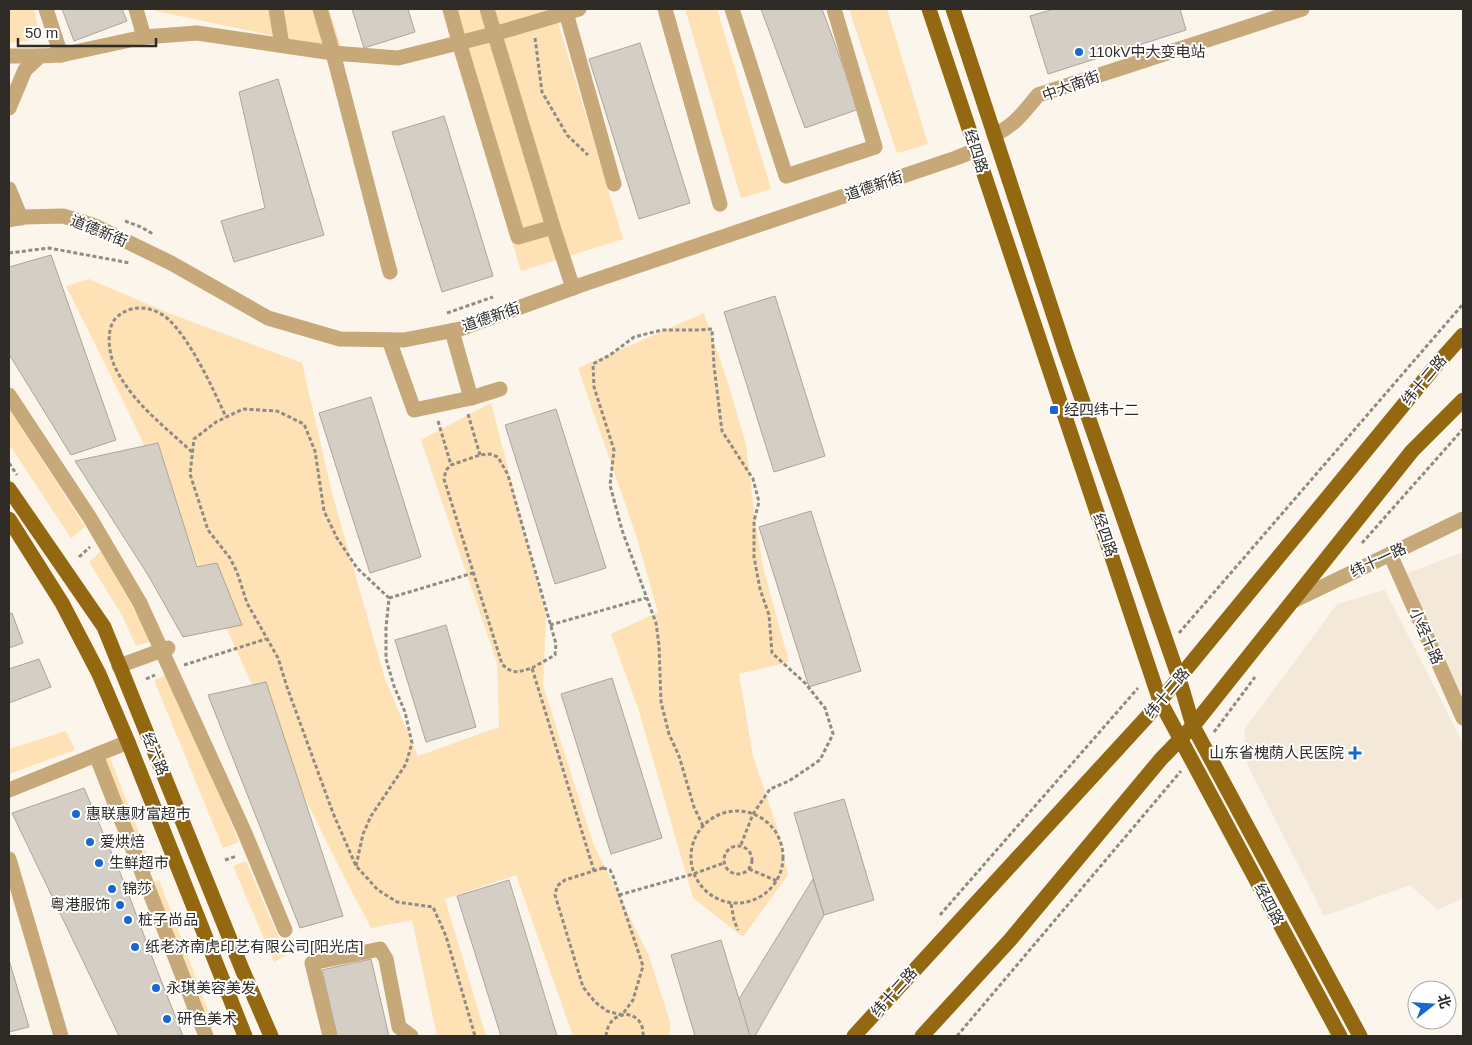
<svg xmlns="http://www.w3.org/2000/svg" width="1472" height="1045" font-family="Helvetica,'Noto Sans SC',sans-serif">
  <style>
    .built { fill: #f4e9d9 }
    .green { fill: #fee1b4 }
    .building { fill: #d5cec5; stroke: #aba59c }
    .lines { fill: none; stroke-linecap: round; stroke-linejoin: round }
    .path { stroke: #908b84; stroke-width: 3; stroke-dasharray: 4 2.5; stroke-linecap: butt }
    .minor { stroke: #c6a879; stroke-width: 15 }
    .major { stroke: #936811; stroke-width: 15 }
    .poi-dot { fill: #1967d1; stroke: #fff; stroke-width: 2 }
    .labels { text-anchor: middle; stroke-width: 4; stroke-linejoin: round; paint-order: stroke }
    .poi-label { font-size: 15px; fill: #2f2c28; stroke: #fff; text-anchor: start }
    .street-label { font-size: 15px; fill: #2f2c28; stroke: #fff }
  </style>
  <rect width="100%" height="100%" fill="#fbf5eb"/>
  <g class="built">
    <polygon points="1463,552 1463,713 1405,574"/>
    <polygon points="1385,590 1463,743 1463,898 1438,910 1410,885 1324,916 1247,764 1244,730 1337,604"/>
  </g>
  <g class="green">
    <polygon points="9,9 34,9 41,39 9,43"/>
    <polygon points="155,9 329,9 342,50 156,11"/>
    <polygon points="442,9 554,9 623,239 521,271"/>
    <polygon points="685,9 717,9 771,189 741,198"/>
    <polygon points="849,9 887,9 928,144 897,153"/>
    <path d="M89,279L171,314L302,363L332,493L385,679L418,756L499,727L497,663L421,440L491,403L546,615L543,685L593,843L648,954L670,1021V1036H573L516,875L445,899L486,1036H437L412,920L371,928C290,777 223,619 152,462C125,403 95,344 66,286Z"/>
    <polygon points="704,313 728,383 746,444 755,520 763,567 789,662 739,674 753,756 777,827 788,875 743,937 693,898 638,708 611,634 658,612 636,535 578,368"/>
    <polygon points="9,409 85,527 71,538 9,444"/>
    <polygon points="101,551 152,641 136,646 122,615 89,562"/>
    <polygon points="168,674 239,842 223,848 154,680"/>
    <polygon points="66,731 75,750 9,774 9,749"/>
    <polygon points="110,758 154,871 147,874 104,760"/>
    <polygon points="246,861 286,955 274,962 233,866"/>
    <polygon points="159,880 214,1026 208,1029 151,883"/>
  </g>
  <g class="building">
    <polygon points="62,9 122,9 127,21 74,41"/>
    <polygon points="352,9 408,9 415,32 364,48"/>
    <polygon points="761,9 822,9 859,109 805,128"/>
    <polygon points="1054,9 1180,9 1186,30 1048,74 1030,16"/>
    <polygon points="640,43 690,203 639,219 589,59"/>
    <polygon points="278,79 324,235 234,262 221,221 265,208 239,92"/>
    <polygon points="444,116 493,276 442,292 392,132"/>
    <polygon points="51,255 116,440 71,455 9,354 9,267"/>
    <polygon points="775,296 825,456 774,472 724,312"/>
    <polygon points="371,397 421,557 370,573 319,413"/>
    <polygon points="556,409 606,568 555,584 505,425"/>
    <polygon points="158,443 197,567 217,563 242,625 183,637 148,575 75,461"/>
    <polygon points="811,511 861,671 809,687 759,527"/>
    <polygon points="12,613 23,643 9,648 9,614"/>
    <polygon points="446,625 476,727 426,742 395,640"/>
    <polygon points="39,659 51,687 9,703 9,669"/>
    <polygon points="612,678 662,838 611,854 561,694"/>
    <polygon points="266,682 343,916 300,928 208,695"/>
    <polygon points="84,788 124,882 157,970 183,1036 119,1036 12,813"/>
    <polygon points="844,799 874,900 824,915 794,813"/>
    <polygon points="813,879 824,915 755,1036 750,1036 739,999"/>
    <polygon points="509,880 557,1036 501,1036 457,896"/>
    <polygon points="721,940 739,999 750,1036 695,1036 671,955"/>
    <polygon points="371,959 389,1036 337,1036 322,970"/>
    <polygon points="9,960 29,1027 9,1032"/>
  </g>
  <g class="lines">
    <g class="path">
      <polyline points="535,38 542,92 567,135 588,155"/>
      <polyline points="125,221 141,227 153,234"/>
      <polyline points="9,253 49,248 130,263"/>
      <polyline points="447,313 493,297"/>
      <polyline points="468,414 480,455"/>
      <polyline points="438,421 451,465"/>
      <path d="M192,452C164,426 133,403 116,369C109,356 105,329 116,318C131,303 153,306 168,319C191,340 213,389 226,417"/>
      <polyline points="9,463 17,475"/>
      <polyline points="1362,543 1463,429"/>
      <polyline points="79,557 90,547"/>
      <polyline points="389,598 473,573"/>
      <polyline points="550,625 646,598"/>
      <polyline points="1179,633 1463,304"/>
      <polyline points="184,665 266,639"/>
      <path d="M532,668L555,655L556,644L508,475L498,457L490,454L480,455L451,465L446,470L444,479L502,664C513,675 518,672 532,668L594,871"/>
      <polyline points="146,679 155,675"/>
      <polyline points="1214,732 1255,677"/>
      <circle cx="737" cy="857" r="46"/>
      <polyline points="703,826 694,807 679,756 669,734 661,702 659,645 656,623 622,530 610,485 614,450 594,387 593,364 610,355 634,337 662,330 697,330 712,329 714,366 722,431 753,479 759,502 754,521 754,557 760,589 769,615 772,653 805,683 825,708 833,734 820,760 789,781 770,789 753,814 740,847"/>
      <circle cx="738" cy="860" r="14"/>
      <polyline points="225,860 237,856"/>
      <polyline points="356,866 363,834 371,816 406,764 412,743 405,712 394,686 386,659 386,628 389,598 357,568 337,538 324,511 315,451 304,424 277,411 243,409 216,422 194,439 190,474 208,530 230,558 237,572 247,603 278,658 287,687 333,813 356,866 378,890 397,902 433,907 446,936 475,1036"/>
      <polygon points="603,868 610,870 613,876 643,966 633,1000 622,1015 607,1011 595,1002 583,987 555,895 557,886 565,880"/>
      <polyline points="749,869 777,881"/>
      <polyline points="619,895 693,874 724,863"/>
      <polyline points="731,904 734,920 738,930"/>
      <polyline points="940,915 1138,688"/>
      <path d="M606,1036C609,1006 645,1009 643,1036"/>
      <polyline points="957,1036 1181,771"/>
    </g>
    <g class="minor">
      <polyline points="46,9 61,55"/>
      <polyline points="136,9 144,37"/>
      <polyline points="276,9 282,45"/>
      <polyline points="320,9 333,53 390,272"/>
      <polyline points="450,9 459,42 518,237 553,227 487,9"/>
      <polyline points="565,9 614,184"/>
      <polyline points="665,9 720,204"/>
      <polyline points="732,9 786,176 875,147 834,9"/>
      <polyline points="9,56 40,56"/>
      <polyline points="9,108 25,70 40,56 61,55 144,37 197,33 333,53 398,58 494,34 579,9"/>
      <path d="M994,135C1015,125 1023,113 1038,95L1302,9"/>
      <polyline points="9,189 21,218"/>
      <polyline points="9,220 25,217 63,216 95,226 171,263 268,318 340,339 404,340 460,329 584,284 956,158 976,150"/>
      <polyline points="553,227 573,288"/>
      <polyline points="452,331 471,398"/>
      <polyline points="389,340 414,410 471,398 500,389"/>
      <polyline points="9,395 90,518 140,603 244,831 285,930"/>
      <polyline points="1390,554 1463,718"/>
      <polyline points="1293,601 1463,519"/>
      <polyline points="119,666 168,648"/>
      <polyline points="96,755 206,1036"/>
      <polyline points="9,790 128,742"/>
      <polyline points="9,859 61,1036"/>
      <polyline points="330,1036 312,963 380,949 386,959 399,1027 411,1036"/>
    </g>
    <g class="major">
      <polyline points="929,9 1160,701 1340,1036"/>
      <polyline points="953,9 1066,353 1179,678 1193,726 1360,1036"/>
      <polyline points="9,489 104,627 242,969 271,1036"/>
      <polyline points="9,519 62,603 99,674 128,742 245,1036"/>
      <polyline points="854,1036 1146,718 1438,363 1463,335"/>
      <polyline points="922,1036 1010,940 1161,759 1193,726 1412,451 1463,400"/>
    </g>
  </g>
  <g class="poi-dot">
    <circle cx="1079" cy="52" r="5"/>
    <rect x="1049" y="405" width="10" height="10" rx="2.5"/>
    <path d="M1352.5 745.5h5v5h5v5h-5v5h-5v-5h-5v-5h5z"/>
    <circle cx="76" cy="814" r="5"/>
    <circle cx="90" cy="842" r="5"/>
    <circle cx="99" cy="863" r="5"/>
    <circle cx="112" cy="889" r="5"/>
    <circle cx="120" cy="905" r="5"/>
    <circle cx="128" cy="920" r="5"/>
    <circle cx="135" cy="947" r="5"/>
    <circle cx="156" cy="988" r="5"/>
    <circle cx="167" cy="1019" r="5"/>
  </g>
  <g class="labels">
    <g class="poi-label">
      <text x="1089" y="57">110kV中大变电站</text>
      <text x="1064" y="415">经四纬十二</text>
      <text x="1344" y="758" text-anchor="end">山东省槐荫人民医院</text>
      <text x="86" y="819">惠联惠财富超市</text>
      <text x="100" y="847">爱烘焙</text>
      <text x="109" y="868">生鲜超市</text>
      <text x="122" y="894">锦莎</text>
      <text x="110" y="910" text-anchor="end">粤港服饰</text>
      <text x="138" y="925">桩子尚品</text>
      <text x="145" y="952">纸老济南虎印艺有限公司[阳光店]</text>
      <text x="166" y="993">永琪美容美发</text>
      <text x="177" y="1024">研色美术</text>
    </g>
    <g class="street-label">
      <text transform="translate(1071 86) rotate(-20)" y="5">中大南街</text>
      <text transform="translate(976 151) rotate(72)" y="5">经四路</text>
      <text transform="translate(874 186) rotate(-19)" y="5">道德新街</text>
      <text transform="translate(99 231) rotate(22)" y="5">道德新街</text>
      <text transform="translate(491 317) rotate(-19)" y="5">道德新街</text>
      <text transform="translate(1424 380) rotate(-50)" y="5">纬十二路</text>
      <text transform="translate(1105 535) rotate(71)" y="5">经四路</text>
      <text transform="translate(1378 560) rotate(-25)" y="5">纬十一路</text>
      <text transform="translate(1426 636) rotate(66)" y="5">小经十路</text>
      <text transform="translate(1167 693) rotate(-50)" y="5">纬十二路</text>
      <text transform="translate(155 754) rotate(68)" y="5">经六路</text>
      <text transform="translate(1269 904) rotate(62)" y="5">经四路</text>
      <text transform="translate(894 992) rotate(-48)" y="5">纬十二路</text>
    </g>
  </g>
  <rect width="1472" height="1045" fill="none" stroke="#2f2c28" stroke-width="20"/>
  <g transform="translate(1432 1005) rotate(73)"><circle r="24" fill="#ffffff" stroke="#acaba9"/>
  <path d="M0-4L9 19L0 12L-9 19Z" fill="#1967d1"/>
  <text y="-8" font-size="14" font-weight="bold" text-anchor="middle" fill="#2f2c28">北</text>
  </g>
  <path d="M18 38v8h138v-8" fill="none" stroke="#2f2c28" stroke-width="2.5"/>
  <text x="25" y="38" font-size="15" fill="#2f2c28" stroke="#ffffff" stroke-width="4" paint-order="stroke">50 m</text>
</svg>
